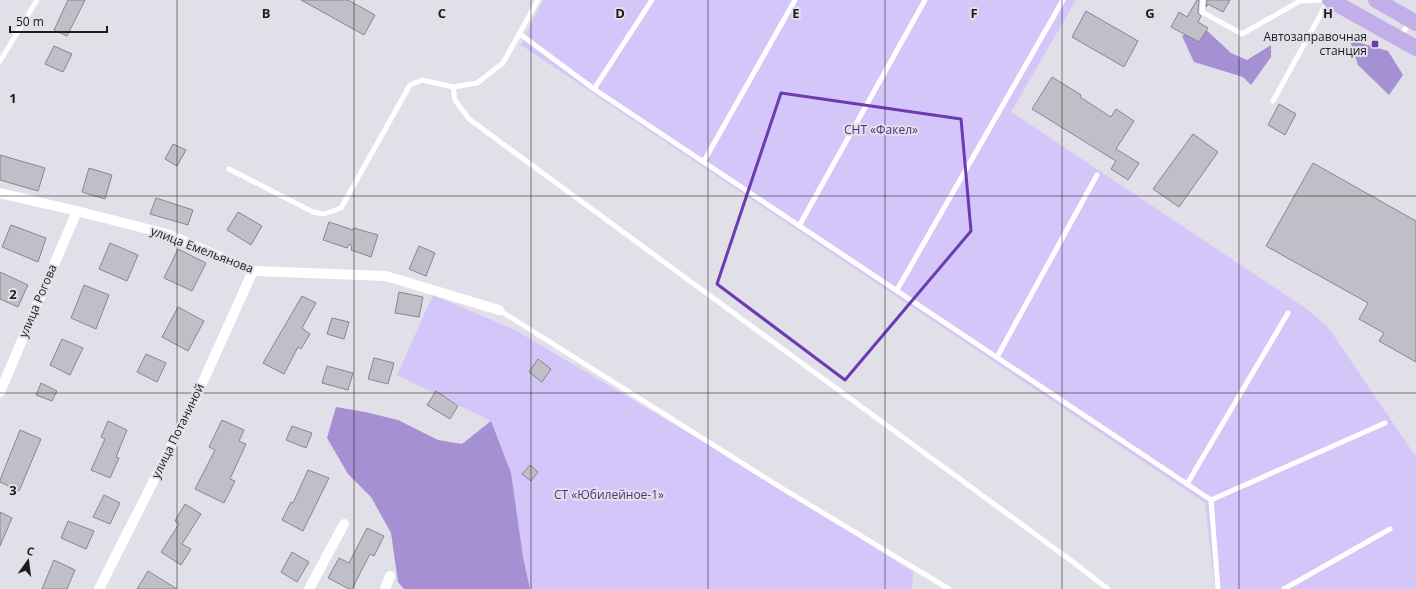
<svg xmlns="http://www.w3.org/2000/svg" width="1416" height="589" font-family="'Open Sans',sans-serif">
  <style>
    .green { fill: #d5c6fa }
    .forest { fill: #a490d2 }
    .building { fill: #c0bec7; stroke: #88868e }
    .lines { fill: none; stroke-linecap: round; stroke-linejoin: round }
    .service { stroke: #fff; stroke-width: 5 }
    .minor { stroke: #fff; stroke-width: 10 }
    .primary { stroke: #c2aee9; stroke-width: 16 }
    .marked { fill: none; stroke: #6c3bb3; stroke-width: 3; stroke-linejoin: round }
    .grid { fill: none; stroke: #1c1b1e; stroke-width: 1; stroke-opacity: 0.55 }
    .poi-dot { fill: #6c3bb3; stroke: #e1dfe8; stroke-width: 1.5 }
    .labels { text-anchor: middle; stroke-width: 4; stroke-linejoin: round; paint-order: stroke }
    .poi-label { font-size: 12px; fill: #1c1b1e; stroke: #e1dfe8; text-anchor: end }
    .park-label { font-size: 12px; fill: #4f317f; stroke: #e1dfe8 }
    .street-label { font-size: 12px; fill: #1c1b1e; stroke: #e1dfe8 }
    .grid-label { font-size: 13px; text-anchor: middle; font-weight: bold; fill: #1c1b1e; stroke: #e1dfe8; stroke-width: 4; stroke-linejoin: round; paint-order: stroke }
  </style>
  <rect width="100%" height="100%" fill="#e1dfe8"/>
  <g class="green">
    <polygon points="543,0 1076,0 1011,112 1305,308 1328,327 1416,457 1416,589 1215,589 1205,503 521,45"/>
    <polygon points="433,295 515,330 780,487 913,572 912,589 530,589 491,421 397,375"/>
  </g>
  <g class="forest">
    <polygon points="1203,27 1231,53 1247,60 1271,45 1271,57 1251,85 1243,77 1194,62 1182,36"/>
    <polygon points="1350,40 1388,51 1403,75 1389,95 1358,65"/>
    <polygon points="336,407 365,412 398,420 438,440 462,444 491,421 511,473 523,557 530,589 404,589 398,582 391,533 371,497 348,474 327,438"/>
  </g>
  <g class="building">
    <polygon points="68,0 85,0 67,36 54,30"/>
    <polygon points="301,0 348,0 375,15 364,35"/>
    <polygon points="1197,0 1199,0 1198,13 1201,16 1198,22 1208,28 1199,42 1171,27 1179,12 1187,17"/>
    <polygon points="1207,0 1230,0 1223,12 1208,4 1206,7"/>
    <polygon points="1086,11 1138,41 1124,67 1072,37"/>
    <polygon points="54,46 72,54 63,72 45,64"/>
    <polygon points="1052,77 1081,95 1080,97 1111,117 1116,109 1134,121 1116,149 1139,163 1128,180 1111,169 1116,161 1032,109"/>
    <polygon points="1279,104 1296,114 1285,135 1268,125"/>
    <polygon points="1193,134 1218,152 1179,207 1153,189"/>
    <polygon points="173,144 186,150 177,166 165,159"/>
    <polygon points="0,155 45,168 38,191 0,180"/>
    <polygon points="1313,163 1416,221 1416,362 1379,341 1384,333 1359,319 1368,303 1266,246"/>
    <polygon points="89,168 112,175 105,199 82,192"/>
    <polygon points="156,198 193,210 188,225 150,214"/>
    <polygon points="238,212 262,226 251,245 227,230"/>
    <polygon points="329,222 353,230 354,228 378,235 371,257 351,250 352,245 350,244 347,248 323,240"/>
    <polygon points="11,225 46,238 38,262 2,247"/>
    <polygon points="110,243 138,255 127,281 99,269"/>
    <polygon points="419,246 435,253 426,276 409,269"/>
    <polygon points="178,249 206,263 192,291 164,278"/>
    <polygon points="0,272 28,285 18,307 0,299"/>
    <polygon points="84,285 109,295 96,329 71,318"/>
    <polygon points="399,292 423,297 419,317 395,313"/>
    <polygon points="302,296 316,303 302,328 310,334 301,349 298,347 284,374 263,363"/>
    <polygon points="178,307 204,321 188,351 162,337"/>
    <polygon points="332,318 349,322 344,339 327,334"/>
    <polygon points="62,339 83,348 70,375 50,365"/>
    <polygon points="146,354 166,363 157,382 137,372"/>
    <polygon points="374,358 394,363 388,384 368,379"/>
    <polygon points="538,359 551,369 542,382 529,372"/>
    <polygon points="327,366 353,373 348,390 322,383"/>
    <polygon points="41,383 57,391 52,401 36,395"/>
    <polygon points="436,391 458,406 450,419 427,405"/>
    <polygon points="222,420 244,430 239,441 246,444 230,479 235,481 224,503 195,489 215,450 209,447"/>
    <polygon points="108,421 127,430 116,457 119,458 110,478 91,470 105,439 101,437"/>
    <polygon points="292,426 312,433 306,448 286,440"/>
    <polygon points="20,430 41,439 19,491 0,482 0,480"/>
    <polygon points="530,465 538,472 531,481 522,474"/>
    <polygon points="308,470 329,478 303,531 282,520 291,502 293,503"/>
    <polygon points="104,495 120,503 110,524 93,517"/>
    <polygon points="185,504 201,514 182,544 191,549 181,565 161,552 179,524 175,521"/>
    <polygon points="0,512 12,518 0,546"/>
    <polygon points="68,521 94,531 86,549 61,538"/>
    <polygon points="367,528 384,536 374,556 370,554 352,589 349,589 328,578 339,558 349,563"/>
    <polygon points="292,552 309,562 297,582 281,572"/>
    <polygon points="54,560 75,570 67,589 42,589"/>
    <polygon points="148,571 177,589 137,589"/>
  </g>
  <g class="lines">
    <g class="service">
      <polyline points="1203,0 1202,12 1242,34 1300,1 1321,0"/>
      <polyline points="520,34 594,89 1211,500"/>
      <polyline points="1400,37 1410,22"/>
      <polyline points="0,61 37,0"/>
      <polyline points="453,87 455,100 469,119 1073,562 1108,589"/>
      <polyline points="594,89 652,0"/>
      <polyline points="1273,101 1328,1"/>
      <polyline points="704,161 795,0"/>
      <polyline points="229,169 313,212 324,214 341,208 410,85 422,80 453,87 477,83 503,63 538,0"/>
      <polyline points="799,226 925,0"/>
      <polyline points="897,290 1063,0"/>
      <polyline points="499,310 780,487 949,589"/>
      <polyline points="997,357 1097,175"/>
      <polyline points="1187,484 1288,313"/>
      <polyline points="1211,500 1385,423"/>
      <polyline points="1211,500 1218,589"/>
      <polyline points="1284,589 1390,529"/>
    </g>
    <g class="minor">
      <polyline points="0,193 77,211 167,234 253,271 386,276 499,310"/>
      <polyline points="0,392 77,211"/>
      <polyline points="99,589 196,397 253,271"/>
      <polyline points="309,589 344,524"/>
      <polyline points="385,589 390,576"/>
    </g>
    <g class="primary">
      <polyline points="1330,0 1416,48"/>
      <polyline points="1376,0 1416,23"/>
    </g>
  </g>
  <path class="marked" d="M781,93L961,119L971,231L845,380L717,284Z"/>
  <path class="grid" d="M177,0V589M354,0V589M531,0V589M708,0V589M885,0V589M1062,0V589M1239,0V589M0,196H1416M0,393H1416"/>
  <rect class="poi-dot" x="1371" y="40" width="8" height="8" rx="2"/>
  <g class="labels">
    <g class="poi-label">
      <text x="1367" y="41">Автозаправочная<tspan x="1367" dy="14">станция</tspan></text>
    </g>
    <g class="park-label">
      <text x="881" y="134">СНТ «Факел»</text>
      <text x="609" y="499">СТ «Юбилейное-1»</text>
    </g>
    <g class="street-label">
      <text transform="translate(202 250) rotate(21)" y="4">улица Емельянова</text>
      <text transform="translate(38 301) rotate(-67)" y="4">улица Рогова</text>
      <text transform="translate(178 431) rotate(-64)" y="4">улица Потаниной</text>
    </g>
  </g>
  <g class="grid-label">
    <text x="266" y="18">B</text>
    <text x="442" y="18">C</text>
    <text x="620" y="18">D</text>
    <text x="796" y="18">E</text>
    <text x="974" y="18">F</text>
    <text x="1150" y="18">G</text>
    <text x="1328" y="18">H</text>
    <text x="13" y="103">1</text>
    <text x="13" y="299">2</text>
    <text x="13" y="495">3</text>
  </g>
  <g transform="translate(28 561) rotate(14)" stroke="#e1dfe8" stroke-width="3" paint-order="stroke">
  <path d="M0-3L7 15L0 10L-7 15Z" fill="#1c1b1e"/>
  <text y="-6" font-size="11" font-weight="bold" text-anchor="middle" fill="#1c1b1e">С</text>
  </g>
  <path d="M10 26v6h97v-6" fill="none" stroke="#1c1b1e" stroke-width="2"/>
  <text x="16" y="26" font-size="12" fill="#1c1b1e" stroke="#e1dfe8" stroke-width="3" paint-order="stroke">50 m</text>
</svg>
